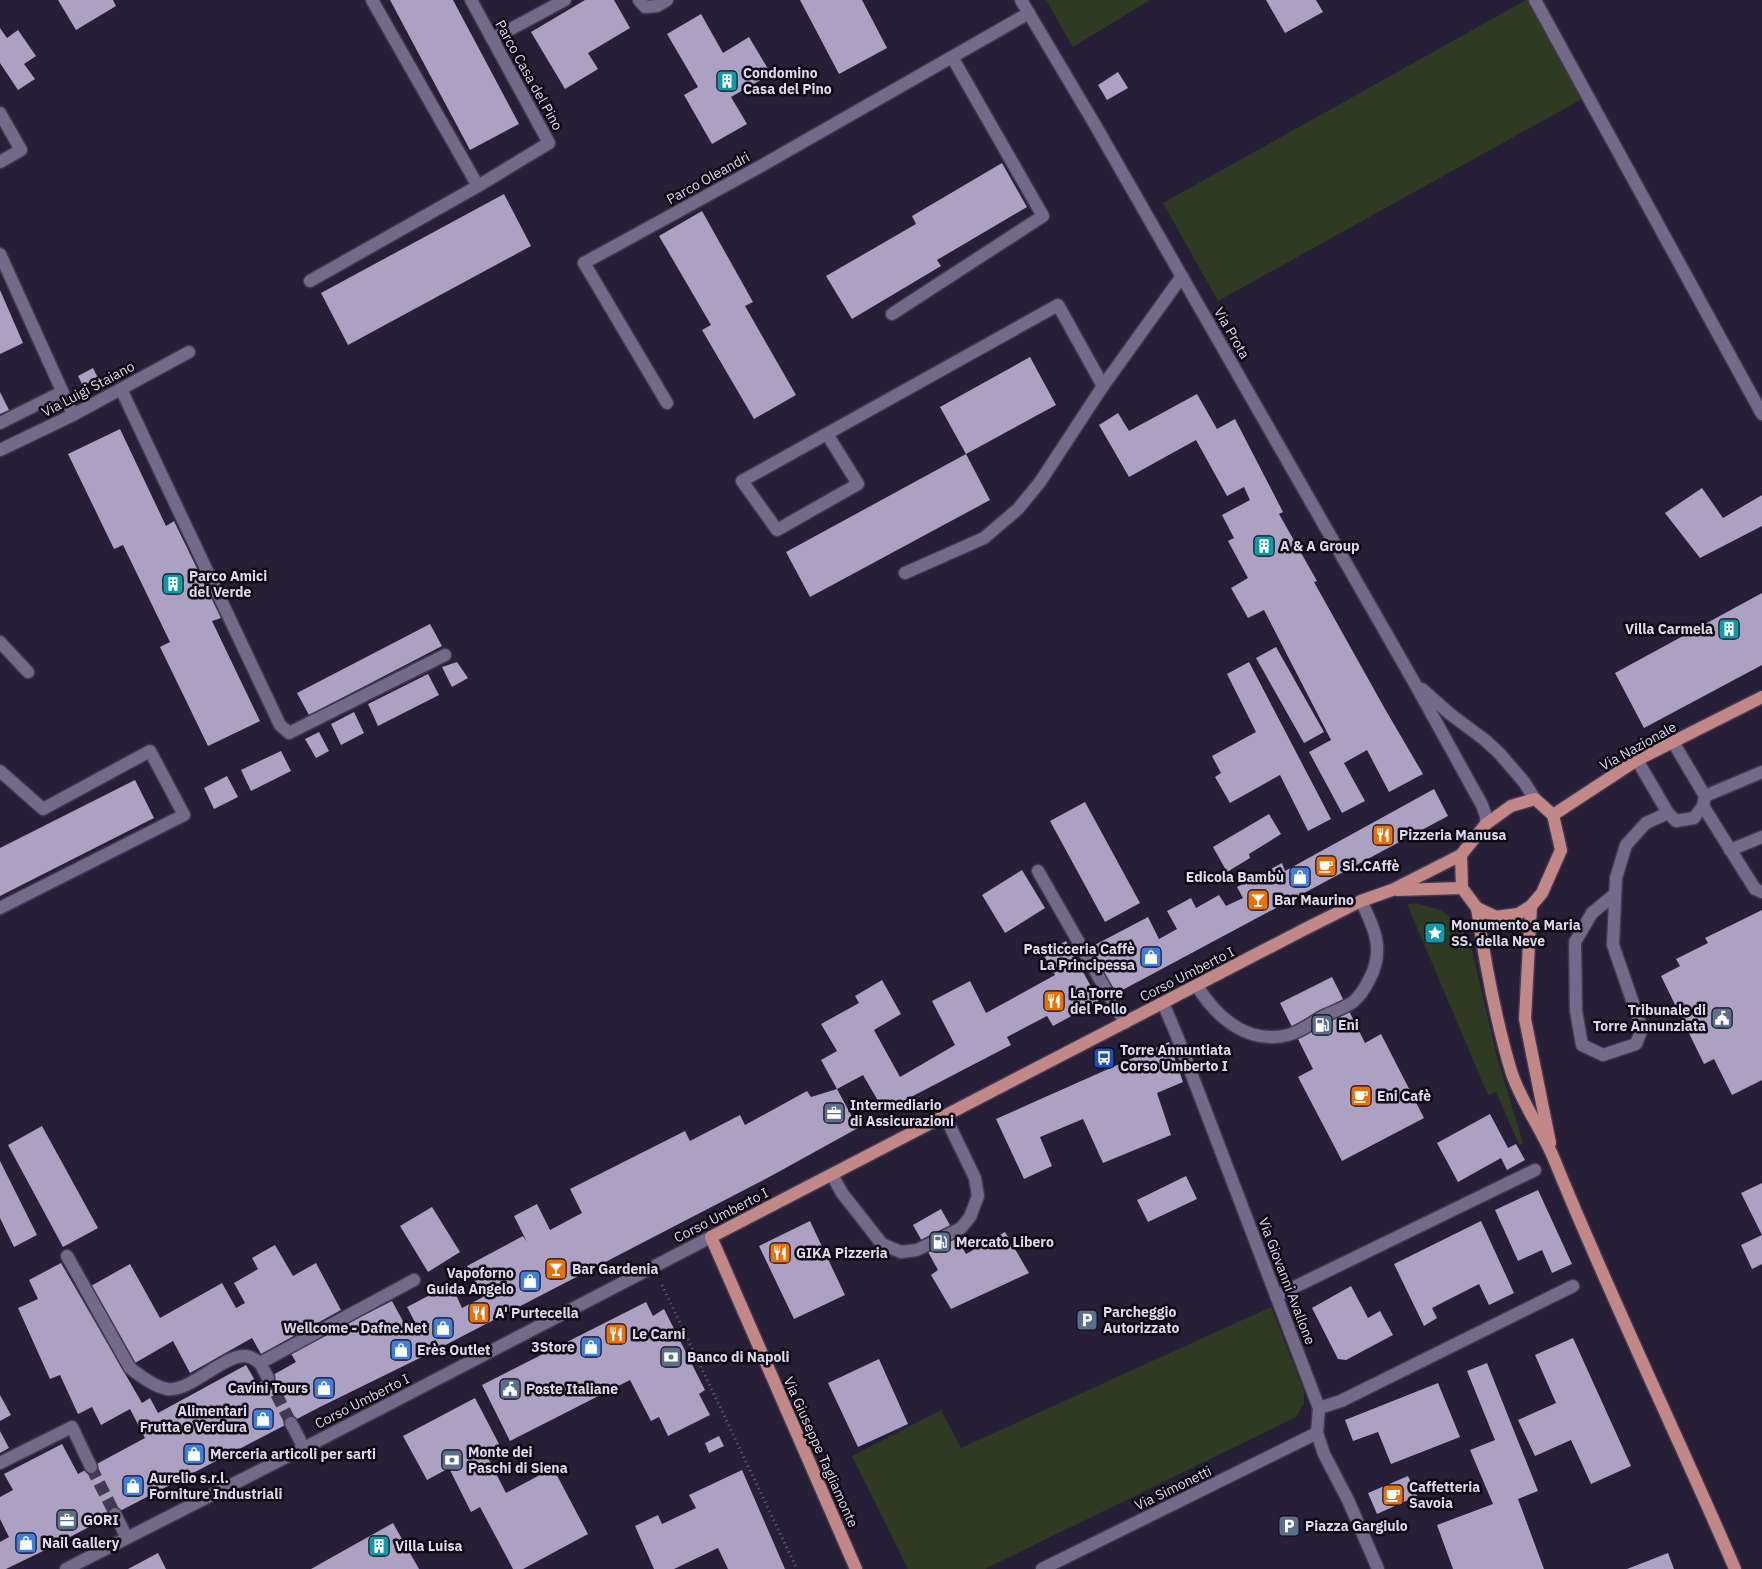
<svg xmlns="http://www.w3.org/2000/svg" width="1762" height="1569" font-family="'IBM Plex Sans',sans-serif">
  <style>
    .green { fill: #2e3b22 }
    .building { fill: #aca1c2 }
    .lines { fill: none; stroke-linecap: round; stroke-linejoin: round }
    .minor-tunnel { stroke: #423a52; stroke-width: 12; stroke-dasharray: 12 6; stroke-linecap: butt }
    .minor-casing { stroke: #41394f; stroke-width: 15 }
    .major-casing { stroke: #41394f; stroke-width: 15 }
    .path { stroke: #6b647a; stroke-width: 3; stroke-dasharray: 1 4; stroke-linecap: butt }
    .minor { stroke: #736988; stroke-width: 12 }
    .major { stroke: #c28887; stroke-width: 12 }
    .labels { text-anchor: middle; stroke-width: 5; stroke-linejoin: round; paint-order: stroke }
    .poi-label { font-size: 14px; font-weight: bold; fill: #ded9ea; stroke: #0e0a15; text-anchor: start }
    .street-label { font-size: 14px; fill: #ded9ea; stroke: #0e0a15 }
  </style>
  <rect width="100%" height="100%" fill="#271e37"/>
  <g class="green">
    <polygon points="1046,0 1150,0 1073,47"/>
    <polygon points="1526,0 1529,0 1582,99 1218,301 1163,203"/>
    <polygon points="1416,903 1440,910 1458,923 1470,943 1497,1057 1523,1143 1519,1145 1496,1092 1488,1095 1407,904"/>
    <polygon points="1271,1307 1304,1391 1304,1404 1296,1417 985,1569 908,1569 852,1456 941,1410 961,1448"/>
  </g>
  <g class="building">
    <polygon points="58,0 113,0 116,6 76,30"/>
    <polygon points="390,0 453,0 519,124 470,150"/>
    <polygon points="585,0 614,0 630,28 588,53 598,69 565,89 531,32"/>
    <polygon points="800,0 862,0 887,48 839,74"/>
    <polygon points="1266,0 1316,0 1323,12 1285,33"/>
    <polygon points="701,14 723,53 749,37 771,74 731,97 747,124 712,144 684,95 698,87 667,34"/>
    <polygon points="0,28 7,38 18,30 36,56 24,64 35,79 18,90 0,63"/>
    <polygon points="1118,72 1128,88 1107,100 1098,85"/>
    <polygon points="1002,163 1027,207 937,260 941,266 852,319 826,276 916,224 912,216"/>
    <polygon points="504,194 531,246 348,345 321,293"/>
    <polygon points="702,211 753,302 745,306 796,395 754,419 702,330 711,325 659,236"/>
    <polygon points="0,290 23,343 0,354"/>
    <polygon points="1030,357 1056,405 966,454 940,407"/>
    <polygon points="93,368 98,378 83,386 78,376"/>
    <polygon points="0,392 9,410 0,414"/>
    <polygon points="1197,394 1217,429 1235,419 1283,512 1279,514 1317,581 1314,582 1385,709 1423,774 1389,792 1367,750 1344,763 1365,801 1342,813 1309,752 1331,740 1264,610 1248,618 1231,588 1248,578 1228,541 1234,538 1222,515 1250,500 1244,487 1227,496 1196,440 1129,477 1099,425 1118,413 1129,431"/>
    <polygon points="120,429 166,526 174,521 221,618 212,621 260,721 208,746 160,647 170,642 123,545 114,549 68,454"/>
    <polygon points="966,454 990,500 810,597 786,552"/>
    <polygon points="1702,488 1723,518 1762,495 1762,526 1700,558 1665,513"/>
    <polygon points="1762,593 1762,665 1644,728 1615,673"/>
    <polygon points="430,624 442,646 309,715 297,693"/>
    <polygon points="1276,647 1324,732 1304,743 1256,658"/>
    <polygon points="457,662 468,678 452,687 442,667"/>
    <polygon points="1249,662 1331,819 1308,831 1280,775 1230,803 1215,777 1221,773 1212,756 1256,732 1227,674"/>
    <polygon points="428,674 439,695 378,726 368,704"/>
    <polygon points="354,712 364,733 341,745 331,724"/>
    <polygon points="319,732 329,751 316,758 305,739"/>
    <polygon points="281,751 291,771 251,791 241,770"/>
    <polygon points="227,776 238,797 214,809 204,788"/>
    <polygon points="135,780 154,818 0,896 0,848"/>
    <polygon points="1434,789 1448,816 1115,994 1091,947 1148,917 1159,939 1177,929 1167,911 1191,898 1196,908 1219,895 1226,906 1243,898 1237,887 1282,863 1285,871"/>
    <polygon points="1085,802 1140,903 1105,922 1050,821"/>
    <polygon points="1269,814 1281,834 1249,854 1250,858 1227,872 1213,847"/>
    <polygon points="1022,870 1045,908 1005,933 982,895"/>
    <polygon points="1762,910 1762,1080 1732,1095 1714,1059 1704,1064 1661,976 1680,966 1676,959 1708,943 1705,938"/>
    <polygon points="1066,941 1099,1001 1053,1026 1047,1016 1007,1037 1011,1045 884,1111 863,1075 837,1089 821,1060 837,1051 821,1024 859,1003 855,996 882,980 901,1014 874,1030 900,1077 955,1045 932,1001 970,981 986,1013 1055,975 1043,954"/>
    <polygon points="1332,977 1365,1043 1381,1034 1424,1118 1342,1161 1298,1077 1313,1069 1280,1003"/>
    <polygon points="1169,1042 1183,1082 1157,1093 1171,1135 1103,1163 1083,1119 1040,1137 1052,1166 1024,1179 996,1119"/>
    <polygon points="837,1089 858,1128 771,1176 430,1353 320,1407 43,1551 6,1569 0,1569 0,1542 9,1537 0,1519 0,1497 13,1490 4,1474 62,1444 78,1474 145,1438 130,1409 101,1425 92,1407 78,1414 60,1375 50,1379 18,1308 38,1299 29,1280 61,1263 142,1403 150,1398 158,1413 246,1365 257,1384 296,1362 290,1352 392,1301 410,1334 419,1330 407,1307 451,1284 462,1308 483,1297 467,1266 523,1236 527,1242 514,1216 537,1204 550,1230 582,1213 570,1189 685,1131 690,1141 740,1115 745,1125 807,1091 811,1097"/>
    <polygon points="1490,1114 1508,1148 1516,1144 1525,1160 1507,1170 1501,1158 1458,1182 1437,1143"/>
    <polygon points="42,1126 98,1228 63,1247 8,1145"/>
    <polygon points="0,1161 37,1235 14,1247 0,1218"/>
    <polygon points="1186,1176 1197,1199 1148,1222 1137,1200"/>
    <polygon points="1762,1183 1762,1264 1752,1269 1741,1245 1762,1235 1741,1193"/>
    <polygon points="1538,1190 1572,1264 1552,1273 1542,1250 1518,1261 1495,1210"/>
    <polygon points="432,1207 460,1252 428,1272 400,1226"/>
    <polygon points="941,1209 966,1254 1005,1232 1029,1273 951,1309 931,1275 938,1270 913,1225"/>
    <polygon points="810,1221 845,1295 794,1319 759,1246"/>
    <polygon points="1481,1221 1514,1293 1489,1305 1479,1284 1432,1308 1437,1318 1424,1326 1394,1264"/>
    <polygon points="275,1245 293,1276 316,1263 341,1310 261,1354 252,1338 190,1373 173,1341 135,1363 91,1286 130,1264 160,1318 222,1283 236,1308 245,1303 234,1283 258,1269 252,1258"/>
    <polygon points="1351,1286 1368,1318 1380,1311 1393,1335 1346,1360 1338,1359 1312,1308"/>
    <polygon points="646,1302 653,1316 664,1309 705,1390 699,1394 710,1415 668,1436 659,1417 651,1421 630,1380 510,1441 482,1385"/>
    <polygon points="1573,1338 1631,1466 1591,1484 1571,1440 1535,1456 1518,1420 1556,1403 1535,1355"/>
    <polygon points="879,1359 908,1424 858,1447 828,1383"/>
    <polygon points="1487,1363 1538,1491 1518,1499 1544,1569 1453,1569 1437,1525 1493,1504 1470,1450 1495,1440 1467,1371"/>
    <polygon points="1438,1383 1460,1437 1391,1464 1378,1432 1353,1441 1345,1420"/>
    <polygon points="0,1395 11,1415 0,1421"/>
    <polygon points="475,1398 499,1444 485,1452 506,1493 553,1468 588,1534 523,1569 513,1569 480,1507 471,1512 449,1468 427,1480 403,1436"/>
    <polygon points="0,1431 9,1448 0,1453"/>
    <polygon points="719,1436 724,1446 709,1453 705,1443"/>
    <polygon points="742,1470 785,1569 728,1569 718,1548 674,1569 654,1569 635,1526 658,1515 662,1524 696,1508 689,1495"/>
    <polygon points="1408,1476 1417,1496 1377,1514 1368,1493"/>
    <polygon points="393,1523 419,1569 311,1569"/>
    <polygon points="158,1553 166,1569 128,1569"/>
    <polygon points="1668,1553 1674,1569 1627,1569"/>
  </g>
  <g class="lines">
    <g class="minor-tunnel">
      <polyline points="268,1378 291,1423"/>
      <polyline points="91,1467 115,1514"/>
    </g>
    <g class="minor-casing">
      <g id="minor">
        <polyline points="372,0 478,186"/>
        <polyline points="639,0 645,7 657,6 667,0"/>
        <polyline points="1021,0 1094,123 1414,682 1482,805 1486,816 1486,824"/>
        <polyline points="1535,0 1762,414"/>
        <polyline points="492,39 565,0"/>
        <polyline points="0,113 21,150 0,162"/>
        <polyline points="0,254 73,415"/>
        <polyline points="310,281 478,186 549,143 471,0"/>
        <polyline points="892,314 1043,216 952,57"/>
        <polyline points="121,389 280,725 289,733 445,655"/>
        <polyline points="667,403 584,263 761,166 1029,13"/>
        <polyline points="0,423 62,392"/>
        <polyline points="827,434 858,484 777,530 742,481 1058,305 1103,386"/>
        <polyline points="0,450 73,415 189,352"/>
        <polyline points="905,573 984,538 1018,509 1040,482 1103,386 1182,276"/>
        <polyline points="0,642 28,672"/>
        <polyline points="1422,689 1450,714 1485,740 1500,754 1524,782 1535,799"/>
        <polyline points="1637,760 1668,813 1676,821 1694,818 1703,806 1705,796 1673,742"/>
        <polyline points="0,771 43,809 150,751 184,815 0,908"/>
        <polyline points="1705,796 1762,772"/>
        <polyline points="1703,806 1755,889 1762,892"/>
        <polyline points="1730,850 1762,837"/>
        <polyline points="1038,871 1125,1023"/>
        <polyline points="1615,894 1592,913 1575,942 1576,1011 1582,1045 1603,1055 1636,1044 1642,1029 1613,945 1616,878 1626,845 1646,823 1668,813"/>
        <path d="M1197,986C1217,1018 1248,1045 1288,1035C1300,1032 1312,1023 1322,1017C1332,1012 1344,1008 1353,1002C1360,996 1365,988 1369,980C1385,951 1375,929 1361,901"/>
        <polyline points="1163,1003 1177,1036 1319,1408 1317,1433 1324,1454 1348,1500 1378,1569"/>
        <polyline points="832,1175 842,1193 882,1244 901,1252 917,1250 961,1228 970,1217 978,1196 975,1178 945,1116"/>
        <path d="M67,1256L130,1368C139,1375 155,1387 167,1389C191,1393 228,1349 250,1357C253,1358 257,1361 260,1363L414,1280"/>
        <polyline points="1276,1296 1535,1170"/>
        <polyline points="260,1363 268,1378"/>
        <polyline points="1319,1408 1341,1401 1573,1286"/>
        <polyline points="291,1423 304,1448"/>
        <polyline points="0,1463 72,1427 91,1467"/>
        <polyline points="115,1514 127,1538"/>
        <polyline points="66,1569 304,1448 711,1237"/>
        <polyline points="1042,1569 1317,1433"/>
      </g>
    </g>
    <g class="major-casing">
      <g id="major">
        <polyline points="1553,815 1637,760 1762,697"/>
        <polyline points="1461,855 1462,888 1477,908 1496,917 1518,914 1531,906 1542,893 1561,850 1553,815"/>
        <polyline points="1397,890 1462,888"/>
        <polyline points="1531,906 1525,1019 1550,1143"/>
        <path d="M1477,908C1485,963 1495,1017 1511,1071C1521,1102 1541,1128 1554,1159C1610,1297 1676,1432 1735,1569"/>
        <polyline points="856,1569 711,1237 1305,929 1361,901 1392,890 1461,855 1486,824 1511,806 1535,799 1553,815"/>
      </g>
    </g>
    <polyline class="path" points="662,1285 797,1569"/>
    <use href="#minor" class="minor"/>
    <use href="#major" class="major"/>
  </g>
  <defs>
    <g id="building-square" transform="scale(1.125)"><rect x="-9" y="-9" width="18" height="18" rx="4" fill="#0f9aa8" stroke="#0e0a15"/><path d="M-4-6H4V6H1V3H-1V6H-4ZM-2.5-4.3h1.7v1.8h-1.7ZM.8-4.3h1.7v1.8H.8ZM-2.5-1h1.7V.8h-1.7ZM.8-1h1.7V.8H.8Z" fill="#fff"/></g>
    <g id="restaurant-square" transform="scale(1.125)"><rect x="-9" y="-9" width="18" height="18" rx="4" fill="#e8710a" stroke="#0e0a15"/><path d="M-5-6h1v4h1v-4h1v4h1v-4h1v5L-1.5 .5V6h-2V.5L-5-1ZM5-6V6H3V1.5H1.5Q1.5-4 5-6Z" fill="#fff"/></g>
    <g id="cafe-square" transform="scale(1.125)"><rect x="-9" y="-9" width="18" height="18" rx="4" fill="#e8710a" stroke="#0e0a15"/><path d="M-5.5-4.5H6V0H3Q3 3.5 0 3.5H-2.5Q-5.5 3.5-5.5 0ZM3-3.2v2h1.7v-2ZM-6 4.5H4V6H-6Z" fill="#fff"/></g>
    <g id="shop-square" transform="scale(1.125)"><rect x="-9" y="-9" width="18" height="18" rx="4" fill="#3f7fe0" stroke="#0e0a15"/><path d="M-5-2.5h2.3a2.7 3.5 0 0 1 5.4 0H5L5.5 6h-11ZM-1.5-2.5h3a1.5 2.3 0 0 0-3 0Z" fill="#fff"/></g>
    <g id="bar-square" transform="scale(1.125)"><rect x="-9" y="-9" width="18" height="18" rx="4" fill="#e8710a" stroke="#0e0a15"/><path d="M-6-5H6L.8 .8V4.5H3.5V6h-7V4.5H-.8V.8Z" fill="#fff"/></g>
    <g id="sight-square" transform="scale(1.125)"><rect x="-9" y="-9" width="18" height="18" rx="4" fill="#0f9aa8" stroke="#0e0a15"/><path d="M0-6L1.8-2.2L6-1.7L2.9 1.2L3.7 5.4L0 3.3L-3.7 5.4L-2.9 1.2L-6-1.7L-1.8-2.2Z" fill="#fff"/></g>
    <g id="civic-square" transform="scale(1.125)"><rect x="-9" y="-9" width="18" height="18" rx="4" fill="#5c6f8a" stroke="#0e0a15"/><path d="M-.6-6.5H3V-4.5H.6V-3L4-1V1h2V6H-6V1h2V-1L-.6-3ZM-1.2 2.5V6h2.4V2.5Z" fill="#fff"/></g>
    <g id="fuel-square" transform="scale(1.125)"><rect x="-9" y="-9" width="18" height="18" rx="4" fill="#5c6f8a" stroke="#0e0a15"/><path d="M-5.5-6h7V0h2V4h1.3V-2.5L3-4.5l.8-.8L6-3V5H2.5V1h-1V6h-7ZM-4.2-4.7v3.2H.2V-4.7Z" fill="#fff"/></g>
    <g id="bus-square" transform="scale(1.125)"><rect x="-9" y="-9" width="18" height="18" rx="4" fill="#1a4fb4" stroke="#0e0a15"/><path d="M-5-6H5V4H4V6H2V4H-2V6H-4V4H-5ZM-3.5-4V0h7V-4ZM-3.5 1.2v1.5H-2V1.2ZM2 1.2v1.5H3.5V1.2Z" fill="#fff"/></g>
    <g id="office-square" transform="scale(1.125)"><rect x="-9" y="-9" width="18" height="18" rx="4" fill="#5c6f8a" stroke="#0e0a15"/><path d="M-6-3h4V-5.5h4V-3h4V5H-6ZM-1-4.5V-3h2v-1.5ZM-6 0V1H6V0Z" fill="#fff"/></g>
    <g id="parking-square" transform="scale(1.125)"><rect x="-9" y="-9" width="18" height="18" rx="4" fill="#5c6f8a" stroke="#0e0a15"/><path d="M-3.5-5.5H1a3.5 3.5 0 0 1 0 7H-1V5.5H-3.5ZM-1-3.4V-.6H.8a1.4 1.4 0 0 0 0-2.8Z" fill="#fff"/></g>
    <g id="bank-square" transform="scale(1.125)"><rect x="-9" y="-9" width="18" height="18" rx="4" fill="#5c6f8a" stroke="#0e0a15"/><path d="M-6-4H6V4H-6ZM0-2.3a2.3 2.3 0 1 0 0 4.6a2.3 2.3 0 1 0 0-4.6Z" fill="#fff"/></g>
  </defs>
  <g fill-rule="evenodd">
    <use href="#building-square" x="727" y="81"/>
    <use href="#building-square" x="1264" y="546"/>
    <use href="#building-square" x="173" y="584"/>
    <use href="#building-square" x="1729" y="629"/>
    <use href="#restaurant-square" x="1383" y="835"/>
    <use href="#cafe-square" x="1326" y="866"/>
    <use href="#shop-square" x="1300" y="877"/>
    <use href="#bar-square" x="1258" y="900"/>
    <use href="#sight-square" x="1435" y="933"/>
    <use href="#shop-square" x="1151" y="957"/>
    <use href="#restaurant-square" x="1054" y="1001"/>
    <use href="#civic-square" x="1722" y="1018"/>
    <use href="#fuel-square" x="1322" y="1025"/>
    <use href="#bus-square" x="1104" y="1058"/>
    <use href="#cafe-square" x="1361" y="1096"/>
    <use href="#office-square" x="834" y="1113"/>
    <use href="#fuel-square" x="940" y="1242"/>
    <use href="#restaurant-square" x="780" y="1253"/>
    <use href="#bar-square" x="556" y="1269"/>
    <use href="#shop-square" x="530" y="1281"/>
    <use href="#restaurant-square" x="479" y="1313"/>
    <use href="#parking-square" x="1087" y="1320"/>
    <use href="#shop-square" x="443" y="1328"/>
    <use href="#restaurant-square" x="616" y="1334"/>
    <use href="#shop-square" x="591" y="1347"/>
    <use href="#shop-square" x="401" y="1350"/>
    <use href="#bank-square" x="671" y="1357"/>
    <use href="#shop-square" x="324" y="1388"/>
    <use href="#civic-square" x="510" y="1389"/>
    <use href="#shop-square" x="263" y="1419"/>
    <use href="#shop-square" x="194" y="1454"/>
    <use href="#bank-square" x="452" y="1460"/>
    <use href="#shop-square" x="133" y="1486"/>
    <use href="#cafe-square" x="1393" y="1495"/>
    <use href="#office-square" x="67" y="1520"/>
    <use href="#parking-square" x="1289" y="1526"/>
    <use href="#shop-square" x="26" y="1543"/>
    <use href="#building-square" x="379" y="1546"/>
  </g>
  <g class="labels">
    <g class="poi-label">
      <text x="743" y="78">Condomino<tspan x="743" dy="16">Casa del Pino</tspan></text>
      <text x="1280" y="551">A &amp; A Group</text>
      <text x="189" y="581">Parco Amici<tspan x="189" dy="16">del Verde</tspan></text>
      <text x="1713" y="634" text-anchor="end">Villa Carmela</text>
      <text x="1399" y="840">Pizzeria Manusa</text>
      <text x="1342" y="871">Si..CAffè</text>
      <text x="1284" y="882" text-anchor="end">Edicola Bambù</text>
      <text x="1274" y="905">Bar Maurino</text>
      <text x="1451" y="930">Monumento a Maria<tspan x="1451" dy="16">SS. della Neve</tspan></text>
      <text x="1135" y="954" text-anchor="end">Pasticceria Caffè<tspan x="1135" dy="16">La Principessa</tspan></text>
      <text x="1070" y="998">La Torre<tspan x="1070" dy="16">del Pollo</tspan></text>
      <text x="1706" y="1015" text-anchor="end">Tribunale di<tspan x="1706" dy="16">Torre Annunziata</tspan></text>
      <text x="1338" y="1030">Eni</text>
      <text x="1120" y="1055">Torre Annuntiata<tspan x="1120" dy="16">Corso Umberto I</tspan></text>
      <text x="1377" y="1101">Eni Cafè</text>
      <text x="850" y="1110">Intermediario<tspan x="850" dy="16">di Assicurazioni</tspan></text>
      <text x="956" y="1247">Mercato Libero</text>
      <text x="796" y="1258">GIKA Pizzeria</text>
      <text x="572" y="1274">Bar Gardenia</text>
      <text x="514" y="1278" text-anchor="end">Vapoforno<tspan x="514" dy="16">Guida Angelo</tspan></text>
      <text x="1103" y="1317">Parcheggio<tspan x="1103" dy="16">Autorizzato</tspan></text>
      <text x="495" y="1318">A' Purtecella</text>
      <text x="427" y="1333" text-anchor="end">Wellcome - Dafne.Net</text>
      <text x="632" y="1339">Le Carni</text>
      <text x="575" y="1352" text-anchor="end">3Store</text>
      <text x="417" y="1355">Erès Outlet</text>
      <text x="687" y="1362">Banco di Napoli</text>
      <text x="308" y="1393" text-anchor="end">Cavini Tours</text>
      <text x="526" y="1394">Poste Italiane</text>
      <text x="247" y="1416" text-anchor="end">Alimentari<tspan x="247" dy="16">Frutta e Verdura</tspan></text>
      <text x="468" y="1457">Monte dei<tspan x="468" dy="16">Paschi di Siena</tspan></text>
      <text x="210" y="1459">Merceria articoli per sarti</text>
      <text x="149" y="1483">Aurelio s.r.l.<tspan x="149" dy="16">Forniture Industriali</tspan></text>
      <text x="1409" y="1492">Caffetteria<tspan x="1409" dy="16">Savoia</tspan></text>
      <text x="83" y="1525">GORI</text>
      <text x="1305" y="1531">Piazza Gargiulo</text>
      <text x="42" y="1548">Nail Gallery</text>
      <text x="395" y="1551">Villa Luisa</text>
    </g>
    <g class="street-label">
      <text transform="translate(529 75) rotate(61)" y="5">Parco Casa del Pino</text>
      <text transform="translate(708 178) rotate(-29)" y="5">Parco Oleandri</text>
      <text transform="translate(1232 333) rotate(60)" y="5">Via Prota</text>
      <text transform="translate(88 389) rotate(-28)" y="5">Via Luigi Staiano</text>
      <text transform="translate(1638 746) rotate(-29)" y="5">Via Nazionale</text>
      <text transform="translate(1187 974) rotate(-27)" y="5">Corso Umberto I</text>
      <text transform="translate(721 1215) rotate(-27)" y="5">Corso Umberto I</text>
      <text transform="translate(1287 1281) rotate(69)" y="5">Via Giovanni Avallone</text>
      <text transform="translate(362 1401) rotate(-27)" y="5">Corso Umberto I</text>
      <text transform="translate(821 1452) rotate(66)" y="5">Via Giuseppe Tagliamonte</text>
      <text transform="translate(1173 1488) rotate(-26)" y="5">Via Simonetti</text>
    </g>
  </g>
</svg>
